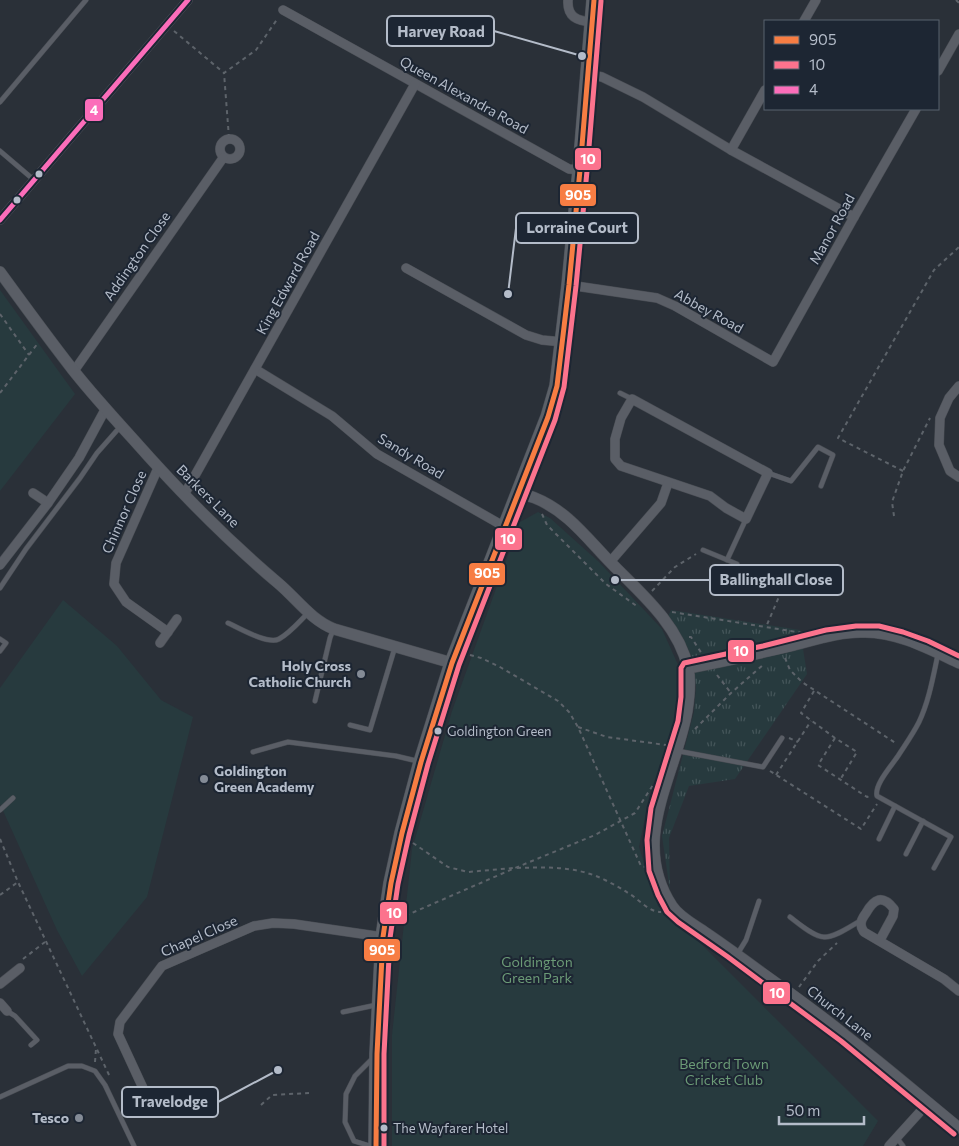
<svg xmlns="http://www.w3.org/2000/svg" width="959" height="1146" font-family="Commissioner,sans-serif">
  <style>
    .grass { fill: url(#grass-tufts) }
    .green { fill: #273a3e }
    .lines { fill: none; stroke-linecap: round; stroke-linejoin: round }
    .service-casing { stroke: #484c53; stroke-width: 5.5 }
    .minor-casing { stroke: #484c53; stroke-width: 10 }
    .tertiary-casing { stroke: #484c53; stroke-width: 12 }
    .primary-casing { stroke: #484c55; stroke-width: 16 }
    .path { stroke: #5d636a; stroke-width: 2; stroke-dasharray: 4 4; stroke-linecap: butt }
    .service { stroke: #5a5e66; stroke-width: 4.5 }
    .minor { stroke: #5a5e66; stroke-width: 9 }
    .tertiary { stroke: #5a5e66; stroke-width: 11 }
    .primary { stroke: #5c6168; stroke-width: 15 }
    .bus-1-casing { stroke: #1d2633; stroke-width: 9 }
    .bus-2-casing { stroke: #1d2633; stroke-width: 9 }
    .bus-3-casing { stroke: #1d2633; stroke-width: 9 }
    .bus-1 { stroke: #f77d43; stroke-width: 5 }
    .bus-2 { stroke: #fc738d; stroke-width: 5 }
    .bus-3 { stroke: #fb6dba; stroke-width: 5 }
    .bus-dot { fill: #b4bcc9; stroke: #1d2633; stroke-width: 2 }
    .poi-dot { fill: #848b96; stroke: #1d2633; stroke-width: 2 }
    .labels { text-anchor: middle; stroke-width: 4; stroke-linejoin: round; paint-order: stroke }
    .bus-label { font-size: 13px; fill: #b4bcc9; stroke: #1d2633; text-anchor: start }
    .street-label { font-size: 14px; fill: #b4bcc9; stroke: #1d2633 }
    .poi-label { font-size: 14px; font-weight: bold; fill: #b4bcc9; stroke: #1d2633; text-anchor: end }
    .park-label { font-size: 14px; fill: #6b9a76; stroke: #1d2633 }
    .leader { fill: none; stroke: #b4bcc9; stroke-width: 2 }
    .callout-dot { fill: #b4bcc9; stroke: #1d2633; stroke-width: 2 }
    .callout { fill: #1d2633; stroke: #b4bcc9; stroke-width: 2 }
    .callout-label { font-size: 15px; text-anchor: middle; font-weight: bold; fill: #b4bcc9 }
    .line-badge { stroke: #1d2633; stroke-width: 2 }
    .badge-label { font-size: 14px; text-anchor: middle; font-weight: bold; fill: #fff }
  </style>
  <defs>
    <pattern id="grass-tufts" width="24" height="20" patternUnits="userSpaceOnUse" patternTransform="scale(1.25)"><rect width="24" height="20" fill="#273a3e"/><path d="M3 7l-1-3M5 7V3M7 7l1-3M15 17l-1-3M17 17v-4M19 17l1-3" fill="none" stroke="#445559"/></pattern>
  </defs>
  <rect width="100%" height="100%" fill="#2a3038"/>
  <polygon class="grass" points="671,610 800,630 807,674 735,779 689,786 669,838 670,891 662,836 694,712 696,687 691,655 681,635 668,616"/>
  <g class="green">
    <polygon points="0,290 75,394 0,491"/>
    <polygon points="538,512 550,518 599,562 662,629 679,667 681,700 675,732 650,792 639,847 658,906 698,941 878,1121 863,1146 392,1146 392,1035 412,849 452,711 520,522"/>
    <polygon points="63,600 117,646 161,700 193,717 147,897 82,976 57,930 0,804 0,688"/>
  </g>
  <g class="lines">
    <g class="service-casing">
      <g id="service">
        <polyline points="0,102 86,0"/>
        <polyline points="0,151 34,180"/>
        <polyline points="620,393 632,399"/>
        <polyline points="768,473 791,481 818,447 833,455 821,486"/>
        <polyline points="703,550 737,564"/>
        <polyline points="727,560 746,519"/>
        <polyline points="0,588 26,549 80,478 97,453 120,427"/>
        <path d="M228,623C239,628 268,645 279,639C290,633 299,622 308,613"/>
        <polyline points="0,639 6,643 0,651"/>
        <polyline points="315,701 330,638 333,630"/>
        <polyline points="350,725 370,730 395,647"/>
        <polyline points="678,751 763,767 782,738"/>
        <polyline points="253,752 288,742 396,756 417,761"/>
        <polyline points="0,810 13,798"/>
        <polyline points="879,839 895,806"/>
        <polyline points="906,854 923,821"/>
        <path d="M934,868L951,837L877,796C874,785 892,765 898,756C905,745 913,734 919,722C929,701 933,677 938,654"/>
        <path d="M790,917C798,923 814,937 824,937C834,938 851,926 860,921"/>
        <polyline points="738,953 746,940 759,901"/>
        <polyline points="7,1011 15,1016 37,1040 31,1045"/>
        <polyline points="343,1012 376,1005"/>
        <polyline points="0,1097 68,1066 82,1066 95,1071 105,1085 134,1146"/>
        <polyline points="897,1138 903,1146"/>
        <polyline points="370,1146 354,1141 345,1122 346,1094 355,1076 373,1058"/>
      </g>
    </g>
    <g class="minor-casing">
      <g id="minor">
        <path d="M568,0C567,17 577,21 592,22"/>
        <polyline points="283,10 569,169 580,170"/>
        <polyline points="804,21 816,0"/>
        <polyline points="938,71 959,34"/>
        <polyline points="588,74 602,77 643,97 731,150 854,217"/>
        <circle cx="230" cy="149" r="10"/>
        <polyline points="731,150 765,90"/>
        <polyline points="0,220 188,0"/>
        <polyline points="406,268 526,335 542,340 563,342"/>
        <polyline points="569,285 657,298 675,306 773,362 854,217 916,109"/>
        <polyline points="255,369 332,416 377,454 505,527"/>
        <polyline points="74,371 223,158"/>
        <polyline points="959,386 949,398 940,418 939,445 950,471 959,477"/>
        <polygon points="632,399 768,473 746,519 726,508 710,496 621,466 615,459 615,439 621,418"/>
        <polyline points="158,468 116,563 114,584 126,602 168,632"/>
        <polyline points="33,493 48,503"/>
        <polyline points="184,495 415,84"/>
        <polyline points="610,562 661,503 668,483"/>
        <polyline points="0,565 48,503 79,458 106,408"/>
        <polyline points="160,643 177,619"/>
        <path d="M688,669C722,663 756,655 790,647C814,641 840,632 865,633C898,633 929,650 959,664"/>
        <path d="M880,940L893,916L894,909C882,894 874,899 866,913C863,917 861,920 861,924C861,928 862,929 864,932L944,979L959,991"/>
        <polyline points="0,984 20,968"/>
        <polyline points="0,1003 7,1011"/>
        <polyline points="161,1095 149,1101 118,1034 120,1022 162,966 254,926 273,923 294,924 383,937"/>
        <polyline points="889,1146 928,1103"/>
      </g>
    </g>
    <g class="tertiary-casing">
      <g id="tertiary">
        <path d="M0,272C24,305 48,338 73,370C92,394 112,416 133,439C178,490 226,539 278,583C297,599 311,620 334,629L452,663"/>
        <path d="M518,493C524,495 530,496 535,498C568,511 589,541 613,565C642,594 679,626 688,668C691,682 689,698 687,711C675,778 629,840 672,906C680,918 695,925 706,933C725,946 743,959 762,973C790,993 818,1013 845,1035C884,1065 921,1097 959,1128"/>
      </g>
    </g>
    <g class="primary-casing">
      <polyline id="primary" points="376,1146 377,1054 383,937 391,883 402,833 421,762 452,663 548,417 557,386 569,285 580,170 594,0"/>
    </g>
    <g class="path">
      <polyline points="956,0 959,3"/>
      <polyline points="174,31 224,73"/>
      <polyline points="229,138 224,73 256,50 278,18"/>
      <polyline points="0,314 29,355"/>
      <polyline points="0,393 38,343"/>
      <polyline points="903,471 838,438 934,270 959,247"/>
      <polyline points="542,514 547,525 606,584 638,607"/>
      <polyline points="894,516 892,502 903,471 930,418"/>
      <polyline points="738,571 738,573 781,592 766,627"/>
      <polyline points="652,591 675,567 696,554"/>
      <polyline points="672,612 803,633"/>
      <polyline points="689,637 691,637 704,657"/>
      <polyline points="470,655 481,658 500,667 558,701 569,712 578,727 641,866 646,867"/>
      <polyline points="785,658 790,670 802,682 897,744"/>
      <polyline points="717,675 731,693"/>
      <polyline points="814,691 801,713 835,738 857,752 840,780"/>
      <polyline points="578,727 607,737 666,745"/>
      <polyline points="695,729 731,693 764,664"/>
      <polyline points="789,738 798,742"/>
      <polyline points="835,738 818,765 867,797 869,796"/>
      <polyline points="770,771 861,829 877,804"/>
      <polyline points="776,775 811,721"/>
      <polyline points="0,839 18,882 110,1077"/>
      <polyline points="413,843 448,867 468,872 513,868"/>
      <path d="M517,868C547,867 577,866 605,880C613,884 621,888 628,893C639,899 648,912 661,912"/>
      <polyline points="0,895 18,882"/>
      <polyline points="398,919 515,868 595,835 635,813 653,785"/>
      <polyline points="23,959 45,942"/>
      <polyline points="799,987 818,961 837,943"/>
      <polyline points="95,1062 96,1049"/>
      <polyline points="261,1105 272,1095 309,1093"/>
    </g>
    <use href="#service" class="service"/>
    <use href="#minor" class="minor"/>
    <use href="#tertiary" class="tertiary"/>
    <use href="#primary" class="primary"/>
    <g class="bus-1-casing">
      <polyline id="bus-1" points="376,1146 377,1054 383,937 391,883 402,833 421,762 452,663 548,417 557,386 569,285 580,170 594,0"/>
    </g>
    <g class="bus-2-casing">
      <g id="bus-2">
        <polyline points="954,1134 841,1041 728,957 678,922 667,912 658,895 649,871 647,840 651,808 678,721 681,697 681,668 684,663 763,646 826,630 856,626 879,626 903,632 928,641 959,656"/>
        <polyline points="384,1146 384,1054 390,938 398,884 409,835 428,764 459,665 555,420 564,387 576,286 587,171 601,1"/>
      </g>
    </g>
    <g class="bus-3-casing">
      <polyline id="bus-3" points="0,220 188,0"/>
    </g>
    <use href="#bus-1" class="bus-1"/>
    <use href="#bus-2" class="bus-2"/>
    <use href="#bus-3" class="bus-3"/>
  </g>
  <g class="bus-dot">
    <circle cx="39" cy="174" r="4.5"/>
    <circle cx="17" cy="200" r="4.5"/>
    <circle cx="438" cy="731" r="4.5"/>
    <circle cx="384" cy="1128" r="4.5"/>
  </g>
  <g class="poi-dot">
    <circle cx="361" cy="674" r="5"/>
    <circle cx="204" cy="779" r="5"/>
    <circle cx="79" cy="1118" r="5"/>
  </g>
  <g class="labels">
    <g class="bus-label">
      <text x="447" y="736">Goldington Green</text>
      <text x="393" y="1133">The Wayfarer Hotel</text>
    </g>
    <g class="street-label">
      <text transform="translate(464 95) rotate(29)" y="5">Queen Alexandra Road</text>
      <text transform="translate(832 229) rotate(-61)" y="5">Manor Road</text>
      <text transform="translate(137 256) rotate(-55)" y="5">Addington Close</text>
      <text transform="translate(288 283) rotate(-61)" y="5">King Edward Road</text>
      <text transform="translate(709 311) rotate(29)" y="5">Abbey Road</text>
      <text transform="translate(411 456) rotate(31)" y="5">Sandy Road</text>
      <text transform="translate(208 496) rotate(45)" y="5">Barkers Lane</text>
      <text transform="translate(124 512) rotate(-66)" y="5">Chinnor Close</text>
      <text transform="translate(199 936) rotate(-24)" y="5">Chapel Close</text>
      <text transform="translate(840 1013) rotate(38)" y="5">Church Lane</text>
    </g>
    <g class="poi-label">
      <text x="351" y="671">Holy Cross<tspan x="351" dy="16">Catholic Church</tspan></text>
      <text x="214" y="776" text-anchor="start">Goldington<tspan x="214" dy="16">Green Academy</tspan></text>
      <text x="69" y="1123">Tesco</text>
    </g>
    <g class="park-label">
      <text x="537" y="967">Goldington<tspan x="537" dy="16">Green Park</tspan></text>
      <text x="724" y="1069">Bedford Town<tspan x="724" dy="16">Cricket Club</tspan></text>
    </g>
  </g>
  <path class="leader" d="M582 56L494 31M508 294L516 228M615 580L710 580M278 1070L218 1102"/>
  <g class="callout-dot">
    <circle cx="582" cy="56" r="5"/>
    <circle cx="508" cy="294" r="5"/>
    <circle cx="615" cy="580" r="5"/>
    <circle cx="278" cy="1070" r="5"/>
  </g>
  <g class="callout">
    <rect x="387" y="16" width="107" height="30" rx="5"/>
    <rect x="516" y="213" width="122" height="30" rx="5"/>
    <rect x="710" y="565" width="133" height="30" rx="5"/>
    <rect x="122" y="1087" width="96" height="30" rx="5"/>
  </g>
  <g class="callout-label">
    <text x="441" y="37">Harvey Road</text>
    <text x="577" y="233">Lorraine Court</text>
    <text x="776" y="585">Ballinghall Close</text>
    <text x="170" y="1107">Travelodge</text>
  </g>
  <g class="line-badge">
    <rect x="84" y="98" width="20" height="24" rx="5" fill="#fb6dba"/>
    <rect x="574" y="147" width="28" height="24" rx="5" fill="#fc738d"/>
    <rect x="559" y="183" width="38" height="24" rx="5" fill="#f77d43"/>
    <rect x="494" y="527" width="29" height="24" rx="5" fill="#fc738d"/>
    <rect x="468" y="562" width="38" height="24" rx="5" fill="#f77d43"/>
    <rect x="727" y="639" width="28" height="24" rx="5" fill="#fc738d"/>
    <rect x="379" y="901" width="29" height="24" rx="5" fill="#fc738d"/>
    <rect x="363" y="938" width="38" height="24" rx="5" fill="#f77d43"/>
    <rect x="762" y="981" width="29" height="24" rx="5" fill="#fc738d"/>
  </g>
  <g class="badge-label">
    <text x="94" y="115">4</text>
    <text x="588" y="164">10</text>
    <text x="578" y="200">905</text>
    <text x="508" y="544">10</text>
    <text x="487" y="578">905</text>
    <text x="741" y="656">10</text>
    <text x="394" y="918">10</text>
    <text x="382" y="955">905</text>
    <text x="777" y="998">10</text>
  </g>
  <rect x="764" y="20" width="175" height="90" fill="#1d2633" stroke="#59626f"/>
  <rect x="774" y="36" width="25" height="8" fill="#f77d43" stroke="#59626f"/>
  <text x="809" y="45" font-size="15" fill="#b4bcc9">905</text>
  <rect x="774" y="61" width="25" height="8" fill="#fc738d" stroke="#59626f"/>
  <text x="809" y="70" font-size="15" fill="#b4bcc9">10</text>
  <rect x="774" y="86" width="25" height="8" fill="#fb6dba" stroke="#59626f"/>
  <text x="809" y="95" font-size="15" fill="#b4bcc9">4</text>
  <path d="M779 1116v8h85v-8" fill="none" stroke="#b4bcc9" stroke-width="2.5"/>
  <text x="786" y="1116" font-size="15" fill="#b4bcc9" stroke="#1d2633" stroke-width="4" paint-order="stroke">50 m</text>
</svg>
